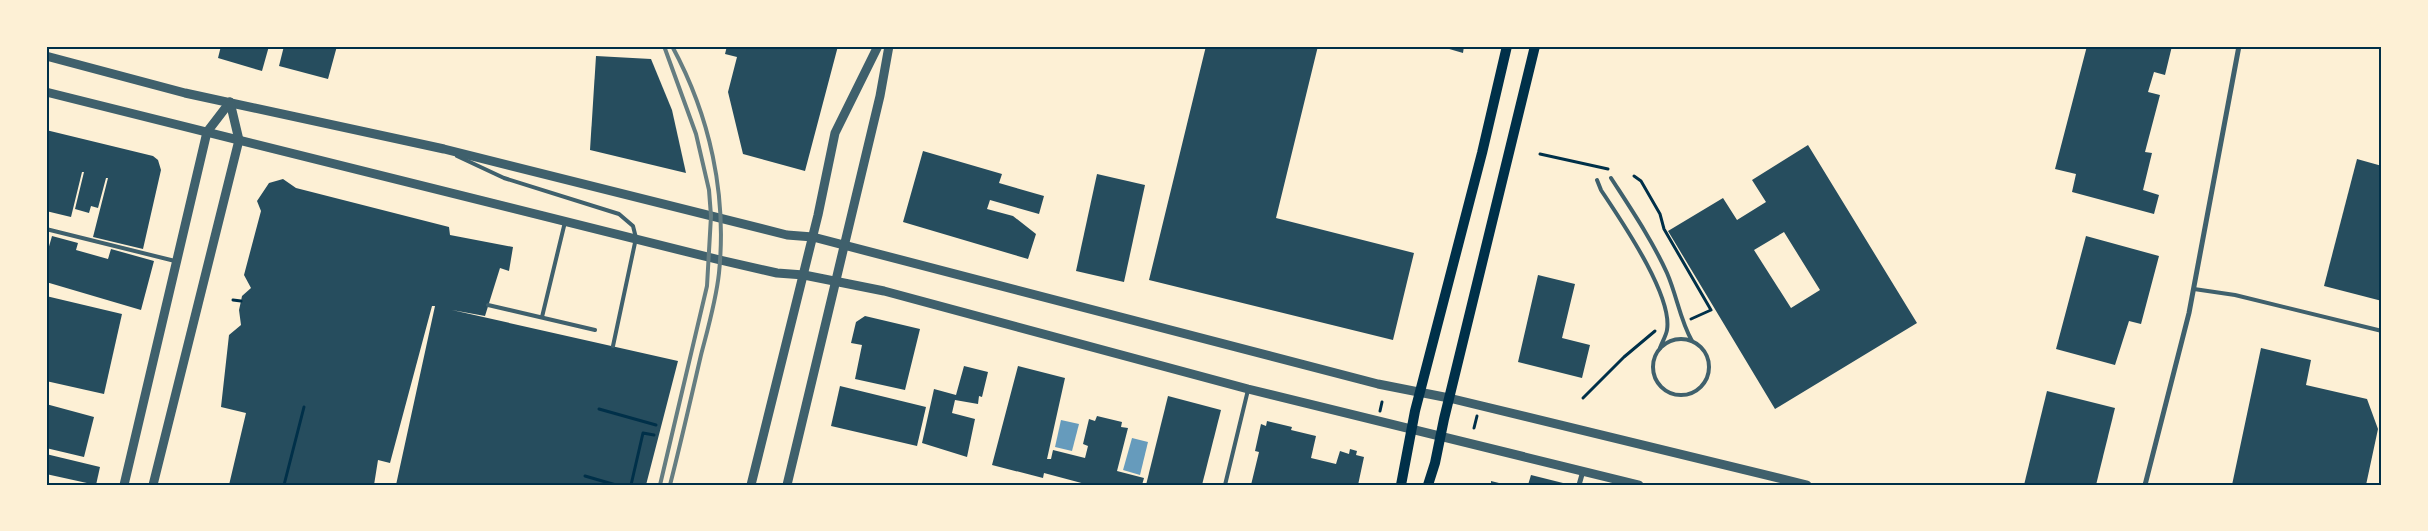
<svg xmlns="http://www.w3.org/2000/svg" width="2428" height="531" font-family="'DM Sans',sans-serif">
  <style>
    .water { fill: #669bbc }
    .building { fill: #264d5e; fill-rule: evenodd }
    .lines { fill: none; stroke-linecap: round; stroke-linejoin: round }
    .path { stroke: #003049; stroke-width: 3 }
    .service { stroke: #3f606c; stroke-width: 4 }
    .minor { stroke: #3f606c; stroke-width: 5 }
    .tertiary { stroke: #3f606c; stroke-width: 9 }
    .secondary { stroke: #003049; stroke-width: 10 }
    .rail { stroke: #657d81; stroke-width: 4 }
    .neatline { fill: none; stroke: #003049; stroke-width: 2 }
  </style>
  <rect width="100%" height="100%" fill="#fdf0d5"/>
  <g class="water">
    <polygon points="1061,420 1079,424 1072,451 1055,447"/>
    <polygon points="1132,438 1148,442 1140,475 1123,470"/>
  </g>
  <g class="building">
    <polygon points="221,46 269,46 262,71 218,58"/>
    <polygon points="284,46 337,46 328,79 279,66"/>
    <polygon points="727,46 838,46 805,171 743,154 728,92 737,57 725,54"/>
    <polygon points="1206,46 1318,46 1276,218 1414,253 1393,340 1149,280"/>
    <polygon points="1439,46 1464,46 1463,53"/>
    <polygon points="2087,46 2172,46 2165,75 2154,72 2148,92 2160,95 2145,152 2152,153 2143,190 2159,195 2154,214 2072,192 2076,174 2055,169"/>
    <polygon points="596,56 651,59 672,110 686,173 590,150"/>
    <polygon points="46,130 153,156 158,160 161,170 143,249 93,237 108,178 106,178 98,208 91,206 89,213 75,209 84,172 82,172 71,217 46,211"/>
    <path d="M1808,145L1917,323L1775,409L1668,231L1723,198L1737,220L1766,202L1752,180ZM1784,232L1820,290L1791,308L1754,250Z"/>
    <polygon points="923,151 1002,174 999,183 1044,196 1039,214 990,200 987,209 1013,216 1036,234 1028,259 903,222"/>
    <polygon points="2357,159 2382,166 2382,301 2324,286"/>
    <polygon points="1097,174 1145,185 1124,282 1076,271"/>
    <polygon points="283,179 296,188 449,227 450,235 513,247 509,271 500,268 485,316 452,310 678,361 646,485 396,485 435,306 432,306 390,463 378,460 374,485 229,485 246,413 221,407 229,335 241,325 239,310 241,301 242,296 251,288 244,275 261,211 257,201 269,183"/>
    <polygon points="52,236 78,243 76,250 108,259 111,249 154,261 141,310 46,282 46,257"/>
    <polygon points="2086,236 2159,256 2141,324 2129,321 2115,365 2056,349"/>
    <polygon points="1538,275 1575,284 1562,338 1590,345 1582,378 1518,362"/>
    <polygon points="46,296 122,314 104,394 46,381"/>
    <polygon points="865,316 920,329 905,390 855,379 862,345 851,343 856,322"/>
    <polygon points="2261,348 2311,360 2306,385 2367,399 2378,429 2366,485 2232,485"/>
    <polygon points="964,366 988,372 982,397 979,396 978,404 955,400 952,413 975,419 967,457 922,443 934,389 956,395"/>
    <polygon points="1018,366 1065,378 1047,459 1051,459 1053,450 1085,458 1088,446 1083,444 1089,419 1095,421 1097,416 1122,422 1121,427 1128,428 1117,471 1144,478 1142,485 1089,485 1044,473 1043,478 992,465"/>
    <polygon points="840,386 926,407 917,446 831,426"/>
    <polygon points="2047,391 2115,408 2096,485 2024,485"/>
    <polygon points="1168,396 1221,410 1202,485 1146,485"/>
    <polygon points="46,404 94,417 84,457 46,448"/>
    <polygon points="1267,421 1292,427 1291,430 1316,436 1311,458 1336,464 1340,451 1349,454 1350,449 1357,451 1356,455 1364,457 1358,485 1251,485 1259,452 1255,451 1261,424 1266,426"/>
    <polygon points="46,454 100,467 96,485 46,474"/>
    <polygon points="1531,475 1567,484 1567,485 1528,485"/>
    <polygon points="1491,481 1503,484 1503,485 1491,485"/>
  </g>
  <g class="lines">
    <g class="path">
      <polyline points="1540,154 1608,169"/>
      <polyline points="1634,176 1641,181 1660,214 1664,229 1711,310 1691,319"/>
      <polyline points="233,300 241,301"/>
      <polyline points="1583,398 1624,357 1655,331"/>
      <polyline points="599,409 656,425"/>
      <polyline points="1380,411 1382,402"/>
      <polyline points="1474,428 1477,416"/>
      <polyline points="585,476 616,485"/>
      <polyline points="284,485 304,407"/>
      <polyline points="631,485 643,433 654,435"/>
    </g>
    <g class="service">
      <polyline points="457,156 504,178 619,214 633,226 636,238 613,346"/>
      <path d="M1611,178C1631,209 1652,240 1667,273C1677,296 1680,320 1692,341"/>
      <path d="M1597,180L1601,190C1620,219 1673,295 1667,330C1666,336 1662,342 1660,348"/>
      <polyline points="46,229 175,261"/>
      <polyline points="2194,289 2235,295 2382,331"/>
      <polyline points="488,305 595,330"/>
      <polyline points="542,317 565,222"/>
      <circle cx="1681" cy="367" r="28"/>
      <polyline points="1225,485 1248,390"/>
    </g>
    <g class="minor">
      <polyline points="1579,485 1583,471"/>
      <polyline points="2145,485 2189,313 2239,46"/>
    </g>
    <g class="tertiary">
      <polyline points="46,56 185,93 444,149 787,235 813,237 1378,384 1449,398 1807,485"/>
      <polyline points="46,92 720,260 777,273 804,275 884,291 1248,389 1639,485"/>
      <polyline points="124,485 207,132 230,102"/>
      <polyline points="153,485 239,140 230,102"/>
      <polyline points="751,485 818,215 835,133 878,46"/>
      <polyline points="787,485 880,96 889,46"/>
    </g>
    <g class="secondary">
      <polyline points="1401,485 1415,411 1482,153 1507,46"/>
      <polyline points="1428,485 1435,463 1444,419 1535,46"/>
    </g>
    <g class="rail">
      <polyline points="660,485 707,286 711,216 709,190 696,134 664,46"/>
      <path d="M670,485C681,442 691,398 701,355C708,328 716,301 719,273C727,194 710,116 672,46"/>
    </g>
  </g>
  <rect width="2428" height="531" fill="none" stroke="#fdf0d5" stroke-width="95"/>
  <rect x="48" y="48" width="2332" height="436" class="neatline"/>
</svg>
